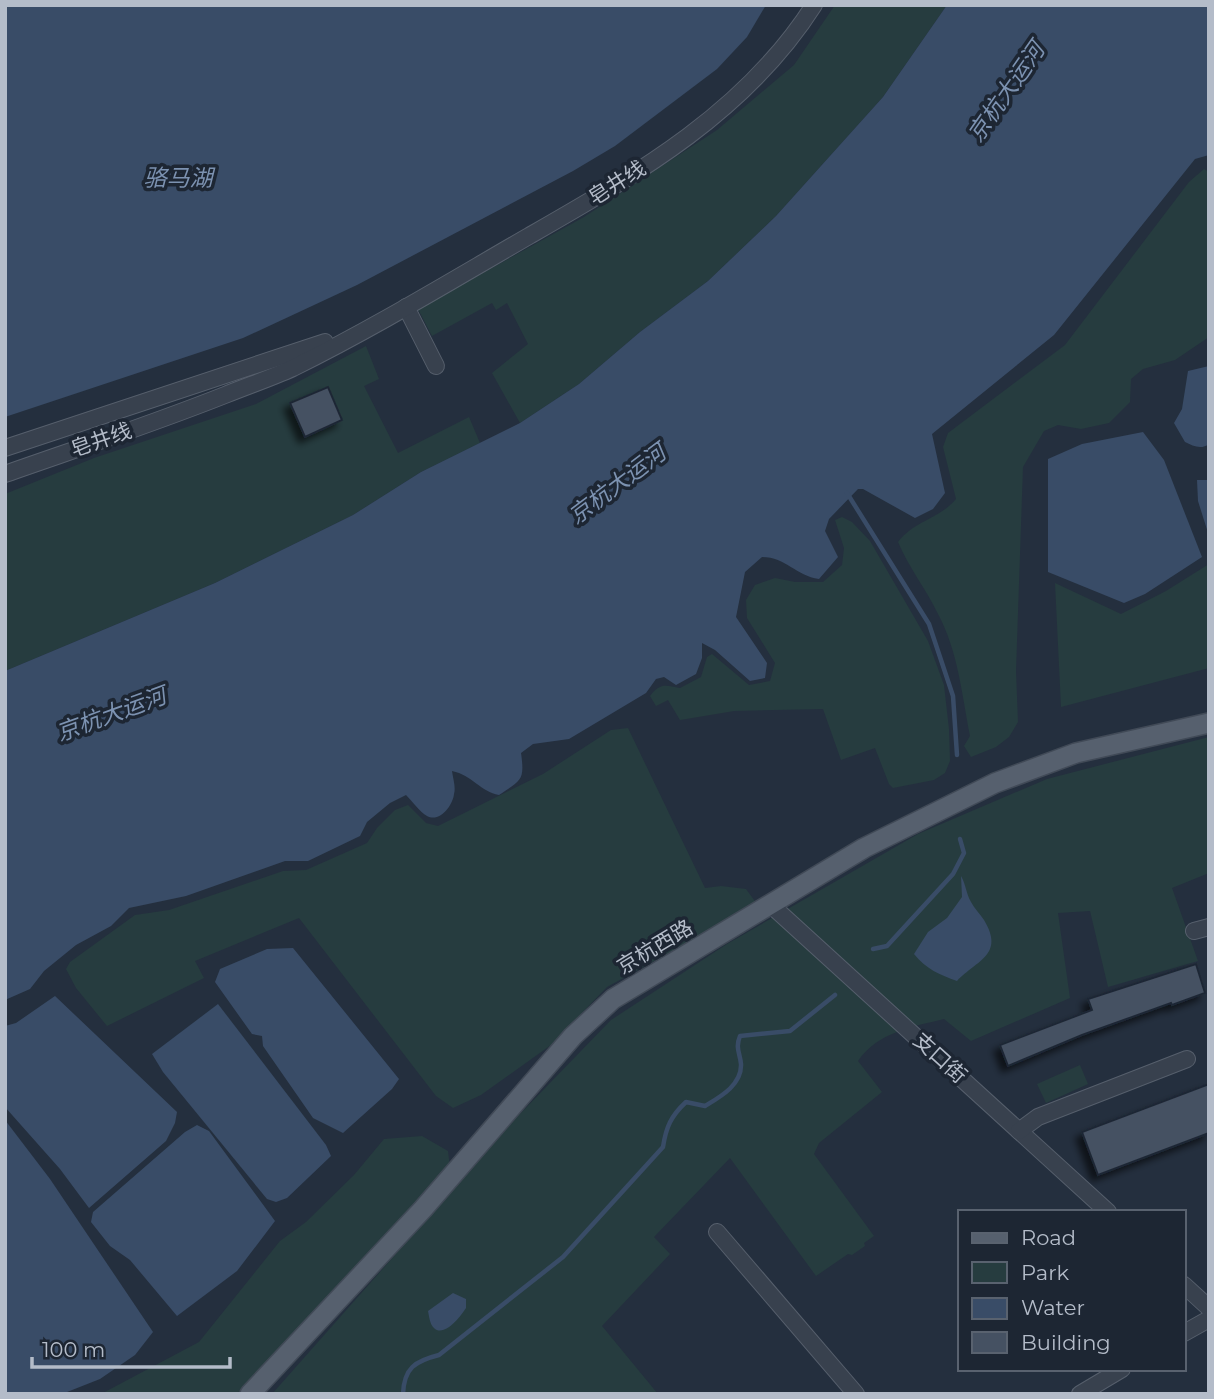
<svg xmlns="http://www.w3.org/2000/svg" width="1214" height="1399" font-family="Montserrat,'Noto Sans SC',sans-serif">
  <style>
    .green { fill: #263c3f }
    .water { fill: #394c67 }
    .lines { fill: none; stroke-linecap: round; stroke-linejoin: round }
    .stream { stroke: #394c67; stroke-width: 4.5 }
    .building { fill: #455162; stroke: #1f2835; stroke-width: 2; filter: url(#shadow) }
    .minor-casing { stroke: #565f6c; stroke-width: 18 }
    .major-casing { stroke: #414a57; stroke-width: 22 }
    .minor { stroke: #38414e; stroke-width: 16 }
    .major { stroke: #56606e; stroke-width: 19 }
    .labels { text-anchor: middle; stroke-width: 7; stroke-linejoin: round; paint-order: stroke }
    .street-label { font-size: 21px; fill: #b4bcc9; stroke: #1d2633 }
    .water-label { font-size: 23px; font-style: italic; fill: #7c92b1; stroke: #1d2633 }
  </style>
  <defs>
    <filter id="shadow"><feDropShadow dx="-6" dy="6" stdDeviation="3.5" flood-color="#0009"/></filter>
  </defs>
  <rect width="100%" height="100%" fill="#242f3e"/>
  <g class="green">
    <polygon points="835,5 947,5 883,97 776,216 708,281 640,332 579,384 520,423 492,373 528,344 507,303 496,310 492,303 432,336 418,309 584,217 717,130 794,65"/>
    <path d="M1204,169L1209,172V337L1175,360L1143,369L1131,379L1130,402L1109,423L1081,429L1058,425L1044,431L1023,467L1016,671L1018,722L1009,737L996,747L971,757L964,746L970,736C962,695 958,651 938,614C926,589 909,568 898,542C915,520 938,520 956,499L943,447L948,433L1065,345L1189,182Z"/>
    <polygon points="366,346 379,379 364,386 398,453 469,417 480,443 421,472 353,515 215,583 5,671 5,494 94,458 256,404"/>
    <path d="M842,517L852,522L870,541L928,641L944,685L949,729L950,761L945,773L934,780L893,788L889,784L875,748L841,760L823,709L734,711L680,720L668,700L656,706L650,696C660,683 665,685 680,688L701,677L707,657L712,654L749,685L770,681L775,663L747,618L746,600L755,585L775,578L795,582H823L842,565L844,548L835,520Z"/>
    <polygon points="1209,564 1209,668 1061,707 1055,583 1121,614 1166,591"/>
    <polygon points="628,728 705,888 721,886 746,889 757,904 607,987 551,1045 481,1095 453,1108 436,1096 299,918 195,961 204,978 107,1026 76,988 66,969 70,962 135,915 169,910 283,871 306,870 367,843 377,828 395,810 408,805 426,823 438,826 543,774 611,730"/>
    <path d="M1209,737V873L1172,888L1198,961L1108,987L1090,911L1058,913L1070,998L971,1041L944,1019C912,1027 878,1032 858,1061L882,1092L819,1143L814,1154L874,1236L864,1243L865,1246L852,1255L848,1254L816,1276L730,1158L654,1237L670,1254L602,1326L658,1394H272L517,1117L611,1020L727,944L918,834L1047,779Z"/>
    <polygon points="1080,1065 1088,1084 1046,1103 1037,1084"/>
    <polygon points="422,1136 448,1151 450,1167 237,1394 101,1394 199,1342 280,1241 306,1222 354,1175 384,1139"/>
  </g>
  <g class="water">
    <polygon points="5,5 766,5 747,37 717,69 615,146 573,171 357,285 243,338 5,417"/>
    <path d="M947,5H1209V155L1195,159L1054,335L932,434L945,493L933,509L915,518L863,489H858L829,519L825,531L838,557L819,579C796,576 786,557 762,557L745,572L736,617L767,663L765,678L750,681L715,650L702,643V658L696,674L676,685L664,677L656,679L646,693L569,739L533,744L521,753C525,781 521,780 499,795C481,792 472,775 452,771C453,779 456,787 454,794C453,805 440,823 427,816C420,812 412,801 406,795L390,803L367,822L360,836L308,861H285L186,896L129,908L111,926L76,945L44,971L30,989L5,1000V671L215,583L353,515L421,472L520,423L579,384L640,332L708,281L776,216L883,97Z"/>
    <path d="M1209,366V444C1201,450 1193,446 1185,442L1174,423L1182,409L1188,371Z"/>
    <polygon points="1143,432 1164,460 1202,557 1145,594 1124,603 1048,572 1048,459 1082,444"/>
    <polygon points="1197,480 1209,480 1209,536 1198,501"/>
    <path d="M961,876C966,885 966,893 971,902C974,908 980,914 984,920C1005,955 977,960 957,981C940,975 926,969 914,954L928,932L947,918L962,897Z"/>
    <polygon points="293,948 399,1079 392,1089 343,1133 313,1118 263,1046 262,1036 252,1034 215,982 220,969 267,949"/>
    <polygon points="55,996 177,1112 175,1123 166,1141 89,1208 60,1169 5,1107 5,1026 16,1023"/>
    <polygon points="218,1004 326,1145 331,1156 287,1198 276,1202 267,1199 163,1072 152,1054"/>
    <polygon points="5,1120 50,1179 153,1332 135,1355 100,1379 62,1394 5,1394"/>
    <polygon points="197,1125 209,1131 275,1221 237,1271 177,1316 130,1260 110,1246 91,1222 93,1212 185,1132"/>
    <path d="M453,1293L466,1299V1308C461,1316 444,1338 434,1328C430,1325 429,1316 428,1311Z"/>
  </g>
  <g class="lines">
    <g class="stream">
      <polyline points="847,493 929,624 953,696 957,755"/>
      <polyline points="873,949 887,946 953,874 964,853 960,839"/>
      <path d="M403,1394C404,1368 415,1361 439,1355L563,1257L663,1147C666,1127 671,1116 686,1102L705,1106C720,1097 742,1085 741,1064C740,1053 735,1048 740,1036L790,1031L835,995"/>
    </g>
  </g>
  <g class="building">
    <polygon points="328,387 342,420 305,437 290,403"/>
    <polygon points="1196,964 1205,993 1172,1005 1171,1003 1082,1035 1008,1066 1000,1045 1092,1010 1088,999"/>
    <polygon points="1209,1084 1209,1133 1098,1175 1082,1132"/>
  </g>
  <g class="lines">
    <g class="minor-casing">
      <g id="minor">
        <polyline points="406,307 436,366"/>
        <polyline points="5,448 325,342"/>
        <path d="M5,474C79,448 152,424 225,395C247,386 271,378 293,368C374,328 451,281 529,236C637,174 745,113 814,5"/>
        <polyline points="771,905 1108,1212"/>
        <polyline points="1194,931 1209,927"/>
        <polyline points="1019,1131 1038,1117 1187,1059"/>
        <polyline points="717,1232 856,1394"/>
        <polyline points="1184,1285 1209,1308"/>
        <polyline points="1184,1333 1209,1319"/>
        <polyline points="1080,1394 1122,1369"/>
      </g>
    </g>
    <g class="major-casing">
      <polyline id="major" points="250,1394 423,1209 573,1036 613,999 864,848 995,783 1076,753 1209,723"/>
    </g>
    <use href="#minor" class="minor"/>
    <use href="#major" class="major"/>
  </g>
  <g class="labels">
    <g class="street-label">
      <text transform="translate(617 183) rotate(-32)" y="7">皂井线</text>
      <text transform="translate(101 440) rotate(-19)" y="7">皂井线</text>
      <text transform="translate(655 947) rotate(-31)" y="7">京杭西路</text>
      <text transform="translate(940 1058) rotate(42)" y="7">支口街</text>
    </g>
    <g class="water-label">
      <text transform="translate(1006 92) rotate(-55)" y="8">京杭大运河</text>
      <text x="178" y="186">骆马湖</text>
      <text transform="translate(617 484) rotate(-37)" y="8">京杭大运河</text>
      <text transform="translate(111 714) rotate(-20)" y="8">京杭大运河</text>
    </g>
  </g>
  <rect width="1214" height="1399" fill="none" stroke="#b4bcc9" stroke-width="14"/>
  <rect x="958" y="1210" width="228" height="161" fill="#1d2633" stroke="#59626f" stroke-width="2"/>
  <rect x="972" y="1233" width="35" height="10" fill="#56606e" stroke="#59626f" stroke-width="2"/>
  <text x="1021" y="1245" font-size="21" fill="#b4bcc9">Road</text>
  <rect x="972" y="1262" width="35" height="21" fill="#263c3f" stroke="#59626f" stroke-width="2"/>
  <text x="1021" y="1280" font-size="21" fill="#b4bcc9">Park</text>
  <rect x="972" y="1298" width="35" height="21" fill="#394c67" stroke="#59626f" stroke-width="2"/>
  <text x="1021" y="1315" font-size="21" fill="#b4bcc9">Water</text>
  <rect x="972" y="1332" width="35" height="21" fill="#455162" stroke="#59626f" stroke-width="2"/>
  <text x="1021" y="1350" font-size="21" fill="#b4bcc9">Building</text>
  <path d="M32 1357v10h198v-10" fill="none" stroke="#b4bcc9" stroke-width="3.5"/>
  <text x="42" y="1357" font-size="21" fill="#b4bcc9" stroke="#1d2633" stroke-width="5" paint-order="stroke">100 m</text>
</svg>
